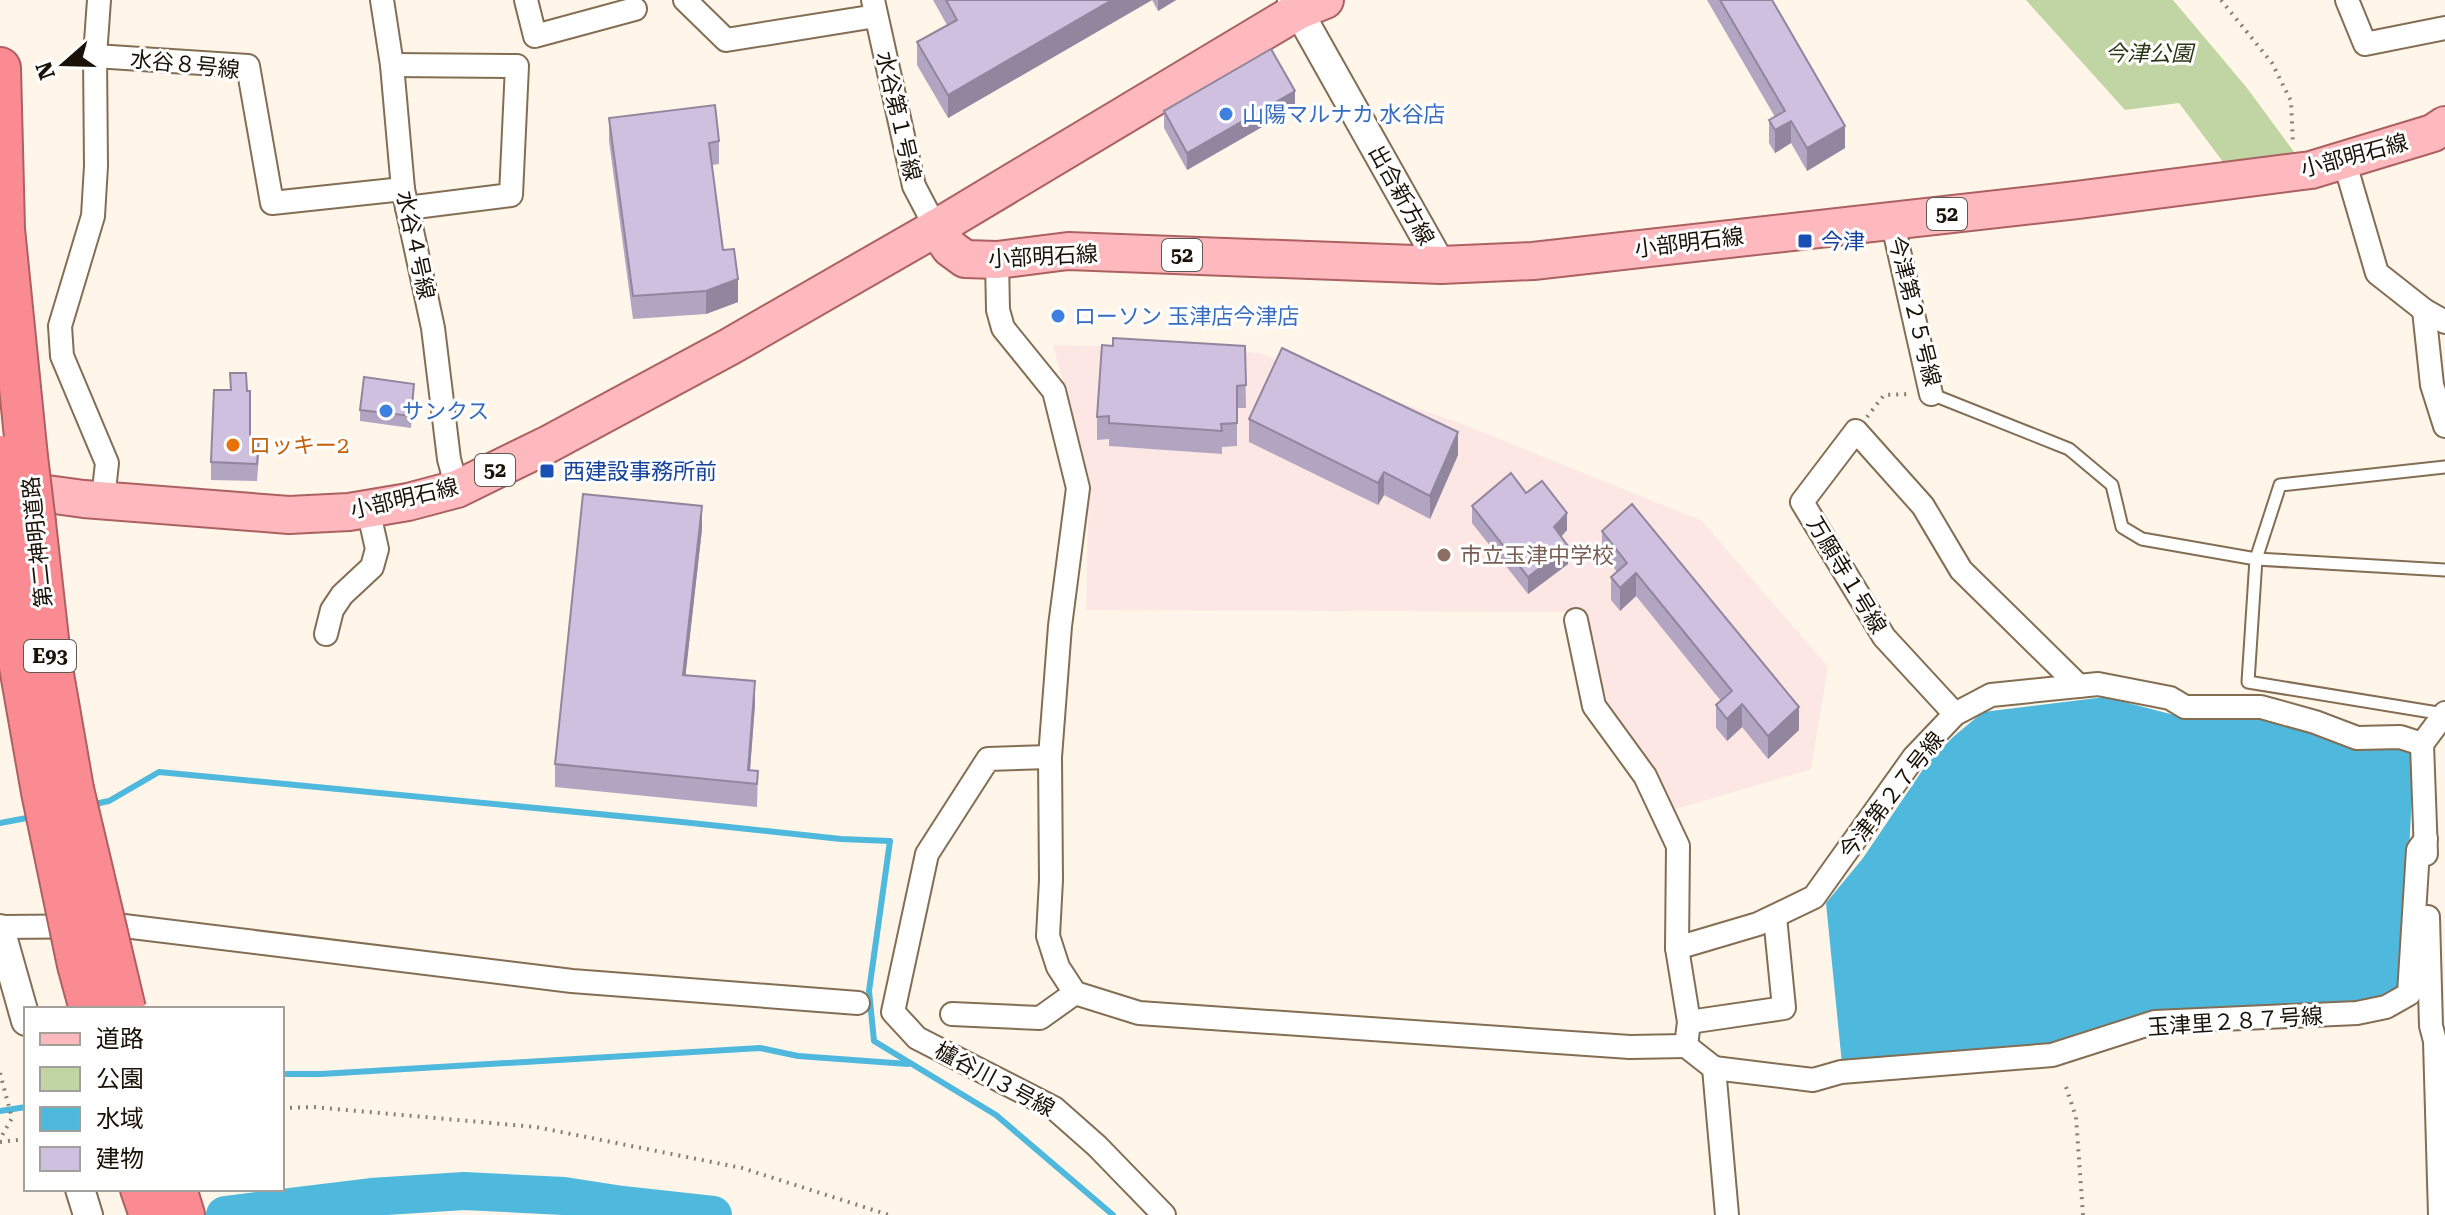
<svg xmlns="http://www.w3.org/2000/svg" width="2445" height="1215" font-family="'Roboto Serif','Noto Sans JP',serif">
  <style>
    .education { fill: #fde7e4 }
    .green { fill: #c0d5a3 }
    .water { fill: #4fb8dd }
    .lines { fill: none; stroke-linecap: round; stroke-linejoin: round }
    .stream { stroke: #4fb8dd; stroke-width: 6 }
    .river { stroke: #4fb8dd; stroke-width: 38 }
    .service-casing { stroke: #836e53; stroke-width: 15 }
    .minor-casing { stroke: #836e53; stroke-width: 26 }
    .tertiary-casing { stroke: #836e53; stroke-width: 32 }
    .primary-casing { stroke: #ac6161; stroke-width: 40 }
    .motorway-casing { stroke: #ac6161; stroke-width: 44 }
    .path { stroke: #887f73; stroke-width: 4; stroke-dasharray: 2 6; stroke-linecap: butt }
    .service { stroke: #fff; stroke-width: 11 }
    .minor { stroke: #fff; stroke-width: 22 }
    .tertiary { stroke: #fff; stroke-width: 28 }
    .primary { stroke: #fdb9be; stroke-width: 36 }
    .motorway { stroke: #fb8b92; stroke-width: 40 }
    .motorway-bridge-casing { stroke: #ac6161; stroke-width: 44; stroke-linecap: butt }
    .motorway-bridge { stroke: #fb8b92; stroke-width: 40 }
    .wall { fill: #b2a5c1 }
    .shaded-wall { fill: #91869d }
    .building { fill: #cfc0e0; stroke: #91869d; stroke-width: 2 }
    .shop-dot { fill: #3f7fe0; stroke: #fff; stroke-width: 3 }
    .transit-dot { fill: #1a4fb4; stroke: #fff; stroke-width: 3 }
    .food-dot { fill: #e8710a; stroke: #fff; stroke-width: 3 }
    .education-dot { fill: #8d6e63; stroke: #fff; stroke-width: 3 }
    .labels { text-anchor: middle; stroke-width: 6; stroke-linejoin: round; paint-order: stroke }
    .shield { fill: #fff; stroke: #5f5951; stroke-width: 2 }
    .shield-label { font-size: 20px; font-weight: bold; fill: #1a1207 }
    .park-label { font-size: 22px; font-style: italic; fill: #293514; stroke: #fff }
    .street-label { font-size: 22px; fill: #1a1207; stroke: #fff }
    .shop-label { font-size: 22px; fill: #366cbe; stroke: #fff; text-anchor: start }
    .transit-label { font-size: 22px; fill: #164399; stroke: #fff; text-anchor: start }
    .food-label { font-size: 22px; fill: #c56008; stroke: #fff; text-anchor: start }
    .education-label { font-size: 22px; fill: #785e54; stroke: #fff; text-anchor: start }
  </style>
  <rect width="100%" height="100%" fill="#fff5e9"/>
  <polygon class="education" points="1053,345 1211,348 1259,353 1465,425 1702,521 1828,667 1811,769 1669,811 1611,713 1592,653 1588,612 1086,610 1089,477"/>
  <polygon class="green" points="2026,0 2173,0 2247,88 2297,156 2226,166 2179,103 2125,110"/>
  <polygon class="water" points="2105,697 2178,716 2267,714 2398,743 2414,753 2403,973 2399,988 2380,1002 2069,1039 2029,1048 1842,1064 1826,903 1863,858 1926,765 1953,737 1983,712"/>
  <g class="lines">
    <g class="stream">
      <polyline points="90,805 109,801 159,772 682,822 841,839 890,841 869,991 874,1041 996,1115 1113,1215"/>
      <polyline points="0,823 32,817"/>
      <polyline points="282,1074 321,1074 760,1048 798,1056 908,1064"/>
      <polyline points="0,1111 26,1107"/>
    </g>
    <polyline class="river" points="225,1215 371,1197 464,1191 564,1196 622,1205 713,1215"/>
    <g class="service-casing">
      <g id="service">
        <polyline points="1931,394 2069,449 2112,485 2122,527 2142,539 2256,559 2445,570"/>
        <polyline points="2444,714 2248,682 2256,559 2280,485 2445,467"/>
      </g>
    </g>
    <g class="minor-casing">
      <g id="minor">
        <polyline points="99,0 95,56 96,166 93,216 60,326 62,356 107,463 103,499"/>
        <polyline points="382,0 392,65 403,189 433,328 449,459 457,489"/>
        <polyline points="526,0 535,36 635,9"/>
        <polyline points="685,0 726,40 876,16"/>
        <polyline points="873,0 914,186 936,228"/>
        <polyline points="2347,0 2365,44 2445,28"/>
        <polyline points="95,56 248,66 272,203 403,189"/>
        <polyline points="392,65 517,66 511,195 407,208"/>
        <polyline points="2344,160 2377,273 2424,310 2445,322"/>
        <polyline points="1892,220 1931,394"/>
        <polyline points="997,260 998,310 1003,328 1054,391 1078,488 1060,626 1050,757 1051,880 1048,936 1058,967 1075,993 1139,1013 1630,1047 1686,1046"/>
        <polyline points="2424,310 2432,385 2445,426"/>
        <polyline points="1576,620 1594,706 1645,776 1678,846 1677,948 1689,1022 1686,1046"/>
        <polyline points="326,634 332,610 342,595 372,567 377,549 368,509"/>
        <polyline points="1955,714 1884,637 1802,502 1856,431 1923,506 1961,570 2079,686"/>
        <polyline points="2422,744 2426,854"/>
        <polyline points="2422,744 2445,713"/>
        <polyline points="1050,757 988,759 927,854 893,1012 917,1038 1054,1108 1097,1146 1164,1215"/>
        <polyline points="2428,917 2431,1026 2435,1041 2440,1215"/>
        <polyline points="0,927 124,926 572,981 858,1003"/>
        <polyline points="1677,948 1758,924 1814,897 1914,757 1955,714 1991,695 2098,684 2170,698 2185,707 2261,707 2315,722 2357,738 2400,737 2422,744"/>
        <polyline points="952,1014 1040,1018 1075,993"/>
        <polyline points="1689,1022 1784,1008 1775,917"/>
        <polyline points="1686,1046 1714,1068 1727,1215"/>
        <polyline points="1714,1068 1813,1080 1841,1072 2052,1055 2155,1022 2357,1013 2386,1007 2409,994 2418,850 2426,839"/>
      </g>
    </g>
    <g class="tertiary-casing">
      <g id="tertiary">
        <polyline points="1292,0 1441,265"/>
        <polyline points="0,929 26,1021"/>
        <polyline points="80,1189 88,1215"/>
      </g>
    </g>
    <g class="primary-casing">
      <g id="primary">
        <polyline points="936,228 950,248 965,259 997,260 1068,251 1441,265 1533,261 2077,200 2311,170 2433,133 2445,125"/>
        <polyline points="3,488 84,499 289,515 349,512 408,502 457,489 547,445 729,347 936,228 1298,11 1325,0"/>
      </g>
    </g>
    <g class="motorway-casing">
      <g id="motorway">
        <polyline points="0,68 4,229 27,457"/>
        <polyline points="6,518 20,667 42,792"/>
        <polyline points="35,523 50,657 73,789"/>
        <polyline points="141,1189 150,1215"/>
        <polyline points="176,1189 184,1215"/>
      </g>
    </g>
    <g class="path">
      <polyline points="2221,0 2272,63 2291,101 2293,145"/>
      <polyline points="1867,417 1884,395 1911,394"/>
      <polyline points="0,1073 12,1118 0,1139"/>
      <polyline points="2066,1087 2076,1117 2083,1215"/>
      <polyline points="282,1108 313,1107 536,1127 742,1168 889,1215"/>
      <polyline points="0,1142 26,1139"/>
    </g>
    <use href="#service" class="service"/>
    <use href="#minor" class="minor"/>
    <use href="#tertiary" class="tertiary"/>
    <use href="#primary" class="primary"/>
    <use href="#motorway" class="motorway"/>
    <g class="motorway-bridge-casing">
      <g id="motorway-bridge">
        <polyline points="0,456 6,518"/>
        <polyline points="27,457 35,523"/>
        <polyline points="73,789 125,1009"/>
        <polyline points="42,792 78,965 90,1009"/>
      </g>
    </g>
    <use href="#motorway-bridge" class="motorway-bridge"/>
  </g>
  <g class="wall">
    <polygon points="933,0 1176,0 1158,11 1152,0 948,118 917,65 917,42 947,25"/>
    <polygon points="1707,0 1772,0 1845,148 1807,171 1791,143 1775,153 1769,143 1769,120 1775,117"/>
    <polygon points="1295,108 1187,170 1164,128 1164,111"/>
    <polygon points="609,118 719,141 719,164 712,165 723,250 738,302 706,314 633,319 609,141"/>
    <polygon points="1245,346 1246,408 1237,408 1237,446 1222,447 1222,454 1109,446 1109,439 1097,440 1097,417"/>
    <polygon points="230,373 247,391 250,436 259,456 257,481 211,480 211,462 230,390"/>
    <polygon points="414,395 411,428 360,421 360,410"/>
    <polygon points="1249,419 1458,455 1430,519 1384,495 1378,505 1249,442"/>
    <polygon points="1526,493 1567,530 1561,537 1568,564 1528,594 1472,523 1472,506"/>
    <polygon points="702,529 685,676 755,704 750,770 758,771 757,807 555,787 555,764"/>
    <polygon points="1602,531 1799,730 1768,759 1742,727 1727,741 1716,728 1716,705 1721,701 1636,596 1620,611 1611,600 1611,577 1617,572 1602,553"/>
  </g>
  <g class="shaded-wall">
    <polygon points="1112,0 1152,0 948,118 948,95"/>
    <polygon points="1158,0 1176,0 1158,11"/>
    <polygon points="1295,91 1295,108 1187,170 1187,153"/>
    <polygon points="1791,121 1791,143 1775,153 1775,130"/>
    <polygon points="1845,126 1845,148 1807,171 1807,148"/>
    <polygon points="738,279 738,302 706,314 706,291"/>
    <polygon points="1458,432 1458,455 1430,519 1430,496"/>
    <polygon points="1384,472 1384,495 1378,505 1378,483"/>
    <polygon points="702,506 702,529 683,698 683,675"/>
    <polygon points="1567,513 1567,530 1554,544 1554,527"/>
    <polygon points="1568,546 1568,564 1528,594 1528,577"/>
    <polygon points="1636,573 1636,596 1620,611 1620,588"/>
    <polygon points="755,681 755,704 749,783 748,770"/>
    <polygon points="1742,704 1742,727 1727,741 1727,719"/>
    <polygon points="1799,707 1799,730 1768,759 1768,736"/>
  </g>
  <g class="building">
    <polygon points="946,0 1112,0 948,95 917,42 957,20"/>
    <polygon points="1720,0 1772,0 1845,126 1807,148 1791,121 1775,130 1769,120 1785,111"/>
    <polygon points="1271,49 1295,91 1187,153 1164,111"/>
    <polygon points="715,105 719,141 709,143 723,250 734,249 738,279 706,291 633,296 609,118"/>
    <polygon points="1113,338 1245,346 1246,385 1237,386 1237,423 1221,424 1222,431 1109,423 1109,416 1097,417 1102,345 1113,346"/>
    <polygon points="1282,348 1458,432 1430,496 1384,472 1378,483 1249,419"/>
    <polygon points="230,373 246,373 247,391 250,391 250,436 259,438 257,464 211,462 214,390 231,390"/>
    <polygon points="364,377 414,384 411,416 360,410"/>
    <polygon points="1511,473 1526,493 1542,481 1567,513 1554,527 1568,546 1528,577 1472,506"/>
    <polygon points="583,494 702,506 683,675 755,681 748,770 758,771 757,784 555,764"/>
    <polygon points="1632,504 1799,707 1768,736 1742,704 1727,719 1716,705 1732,691 1636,573 1620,588 1611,577 1627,563 1602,531"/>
  </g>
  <g class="shop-dot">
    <circle cx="1226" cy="114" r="8"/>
    <circle cx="1058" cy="316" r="8"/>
    <circle cx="386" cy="411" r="8"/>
  </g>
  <g class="transit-dot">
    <rect x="1797" y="233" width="16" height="16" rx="4"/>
    <rect x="539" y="463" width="16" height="16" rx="4"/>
  </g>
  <circle class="food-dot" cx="233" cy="445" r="8"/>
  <circle class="education-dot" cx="1444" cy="555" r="8"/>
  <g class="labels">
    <g class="shield">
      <rect x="1927" y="198" width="40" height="32" rx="6"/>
      <rect x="1162" y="239" width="40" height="32" rx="6"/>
      <rect x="475" y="454" width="40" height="32" rx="6"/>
      <rect x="24" y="640" width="52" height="32" rx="6"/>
    </g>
    <g class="shield-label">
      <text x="1947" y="221">52</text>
      <text x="1182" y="262">52</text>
      <text x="495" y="477">52</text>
      <text x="50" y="663">E93</text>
    </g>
    <g class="park-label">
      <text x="2149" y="61">今津公園</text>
    </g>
    <g class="street-label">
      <text transform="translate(185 64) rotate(6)" y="8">水谷８号線</text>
      <text transform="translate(899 116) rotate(77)" y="8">水谷第１号線</text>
      <text transform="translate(2354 155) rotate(-15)" y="8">小部明石線</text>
      <text transform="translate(1402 195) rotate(61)" y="8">出合新方線</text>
      <text transform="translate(1689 242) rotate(-7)" y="8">小部明石線</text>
      <text transform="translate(416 245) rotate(78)" y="8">水谷４号線</text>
      <text transform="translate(1043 256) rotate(-3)" y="8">小部明石線</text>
      <text transform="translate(1915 311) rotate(76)" y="8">今津第２５号線</text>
      <text transform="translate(404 498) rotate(-13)" y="8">小部明石線</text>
      <text transform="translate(37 542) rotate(-96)" y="8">第二神明道路</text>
      <text transform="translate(1847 575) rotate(59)" y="8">万願寺１号線</text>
      <text transform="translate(1891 795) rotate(-52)" y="8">今津第２７号線</text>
      <text transform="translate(2235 1021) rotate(-4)" y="8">玉津里２８７号線</text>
      <text transform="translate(995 1079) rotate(28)" y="8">櫨谷川３号線</text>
    </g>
    <g class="shop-label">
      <text x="1242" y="122">山陽マルナカ 水谷店</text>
      <text x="1074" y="324">ローソン 玉津店今津店</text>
      <text x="402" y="419">サンクス</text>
    </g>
    <g class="transit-label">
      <text x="1821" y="249">今津</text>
      <text x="563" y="479">西建設事務所前</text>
    </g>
    <g class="food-label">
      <text x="249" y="453">ロッキー2</text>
    </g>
    <g class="education-label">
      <text x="1460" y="563">市立玉津中学校</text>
    </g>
  </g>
  <rect x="24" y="1007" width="260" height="184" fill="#ffffff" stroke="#a3a09c" stroke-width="2"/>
  <rect x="40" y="1033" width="40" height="12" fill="#fdb9be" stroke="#a3a09c" stroke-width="2"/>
  <text x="96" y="1047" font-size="24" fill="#1a1207">道路</text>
  <rect x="40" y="1067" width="40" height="24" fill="#c0d5a3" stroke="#a3a09c" stroke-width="2"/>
  <text x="96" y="1087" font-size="24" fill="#1a1207">公園</text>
  <rect x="40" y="1107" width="40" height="24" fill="#4fb8dd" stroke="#a3a09c" stroke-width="2"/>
  <text x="96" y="1127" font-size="24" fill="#1a1207">水域</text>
  <rect x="40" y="1147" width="40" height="24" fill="#cfc0e0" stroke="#a3a09c" stroke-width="2"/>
  <text x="96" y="1167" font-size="24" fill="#1a1207">建物</text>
  <g transform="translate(64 64) rotate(250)" stroke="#ffffff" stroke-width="6" paint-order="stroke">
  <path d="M0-6L14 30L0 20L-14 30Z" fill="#1a1207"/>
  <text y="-12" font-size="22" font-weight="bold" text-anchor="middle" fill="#1a1207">N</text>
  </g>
</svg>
